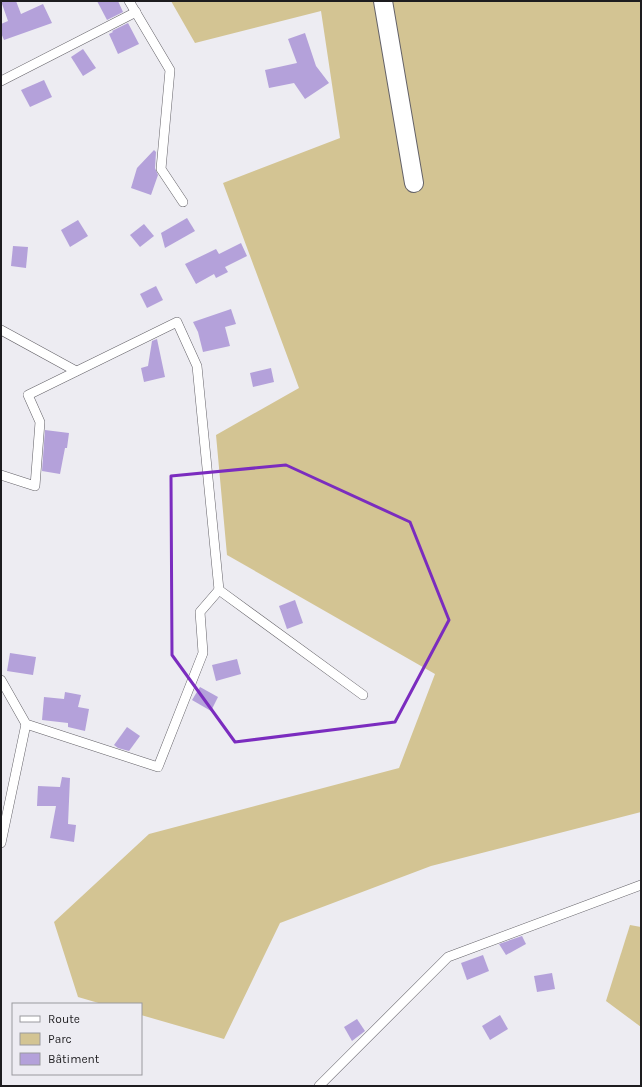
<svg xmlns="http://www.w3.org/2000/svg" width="642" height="1087" font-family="Karla,sans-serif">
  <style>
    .green { fill: #d3c493 }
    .building { fill: #b4a1da }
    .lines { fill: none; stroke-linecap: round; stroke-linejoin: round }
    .lane-casing { stroke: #646268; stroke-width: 10 }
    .street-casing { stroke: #646268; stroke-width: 20 }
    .lane { stroke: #fff; stroke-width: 9 }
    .street { stroke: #fff; stroke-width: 18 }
    .marked { fill: none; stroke: #7b2cbf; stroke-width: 3; stroke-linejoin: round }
  </style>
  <rect width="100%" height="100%" fill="#edecf2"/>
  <g class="green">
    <polygon points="171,1 641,1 641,812 431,866 280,923 224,1039 141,1015 141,1004 102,1004 78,997 54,922 149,834 399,768 435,674 227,555 216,435 299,388 223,183 340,138 321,11 195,43"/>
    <polygon points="630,925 641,927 641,1027 606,1001"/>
  </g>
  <g class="building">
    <polygon points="1,1 16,1 21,14 43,4 52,23 4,40 1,33 1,24 8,21"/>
    <polygon points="97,1 118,1 123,12 107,20"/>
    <polygon points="128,23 139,44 118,54 109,34 113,32 112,31"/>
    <polygon points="305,33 316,66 329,83 305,99 294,83 269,88 265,70 297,63 288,39"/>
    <polygon points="83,49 96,68 83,76 71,57"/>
    <polygon points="44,80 52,97 30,107 21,90"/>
    <polygon points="154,150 156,152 155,168 158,175 151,195 131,188 137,168"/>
    <polygon points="187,218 195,231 165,248 161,233"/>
    <polygon points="78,220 88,236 70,247 61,230"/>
    <polygon points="144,224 154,236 140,247 130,235"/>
    <polygon points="241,243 247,256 225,267 228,272 216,278 214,274 196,284 185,264 216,249 219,254"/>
    <polygon points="13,246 28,247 26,268 11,266"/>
    <polygon points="156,286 163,300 147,308 140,294"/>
    <polygon points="231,309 236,324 225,327 230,346 203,352 198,332 193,322"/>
    <polygon points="157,339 165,377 144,382 141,368 148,366 152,341"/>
    <polygon points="271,368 274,382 253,387 250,373"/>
    <polygon points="45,430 69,433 67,448 65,448 60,474 42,471"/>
    <polygon points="295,600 303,623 287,629 279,606"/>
    <polygon points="10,653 36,657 33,675 7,671"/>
    <polygon points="237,659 241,674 216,681 212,665"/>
    <polygon points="200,687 218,697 211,711 192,700"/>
    <polygon points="65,692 81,695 78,707 89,709 85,731 68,727 68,723 42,720 44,697 64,699"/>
    <polygon points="127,727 140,736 129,751 118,748 114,745"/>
    <polygon points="62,777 70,778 68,824 76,825 74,842 50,838 56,806 37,806 38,786 60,787"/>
    <polygon points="522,936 526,944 506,955 499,944"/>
    <polygon points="483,955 489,971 467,980 461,963"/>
    <polygon points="552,973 555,989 537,992 534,976"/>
    <polygon points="500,1015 508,1029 490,1040 482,1026"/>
    <polygon points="357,1019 365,1031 352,1041 344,1027"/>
  </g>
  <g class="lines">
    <g class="lane-casing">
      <g id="lane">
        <polyline points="129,1 170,70 161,169 183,202"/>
        <polyline points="1,81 136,12"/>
        <polyline points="1,330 76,371"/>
        <polyline points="1,475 35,486 40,422 28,395 177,322 197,366 219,590 363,695"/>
        <polyline points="1,680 26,724 158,767 203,653 200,612 219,590"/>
        <polyline points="1,843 26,724"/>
        <polyline points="319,1086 448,957 641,885"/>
      </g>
    </g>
    <g class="street-casing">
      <polyline id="street" points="383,1 414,183"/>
    </g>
    <use href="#lane" class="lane"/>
    <use href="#street" class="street"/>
  </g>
  <path class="marked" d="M286,465L410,522L449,620L395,722L235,742L172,655L171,476Z"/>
  <rect width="642" height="1087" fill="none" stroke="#1d1c1f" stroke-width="4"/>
  <rect x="12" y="1003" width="130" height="72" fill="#edecf2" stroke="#9a999e"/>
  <rect x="20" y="1016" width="20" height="6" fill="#ffffff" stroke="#9a999e"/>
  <text x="48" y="1023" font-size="12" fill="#1d1c1f">Route</text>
  <rect x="20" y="1033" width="20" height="12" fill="#d3c493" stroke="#9a999e"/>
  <text x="48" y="1043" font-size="12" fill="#1d1c1f">Parc</text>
  <rect x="20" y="1053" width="20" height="12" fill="#b4a1da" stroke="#9a999e"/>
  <text x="48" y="1063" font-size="12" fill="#1d1c1f">Bâtiment</text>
</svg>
